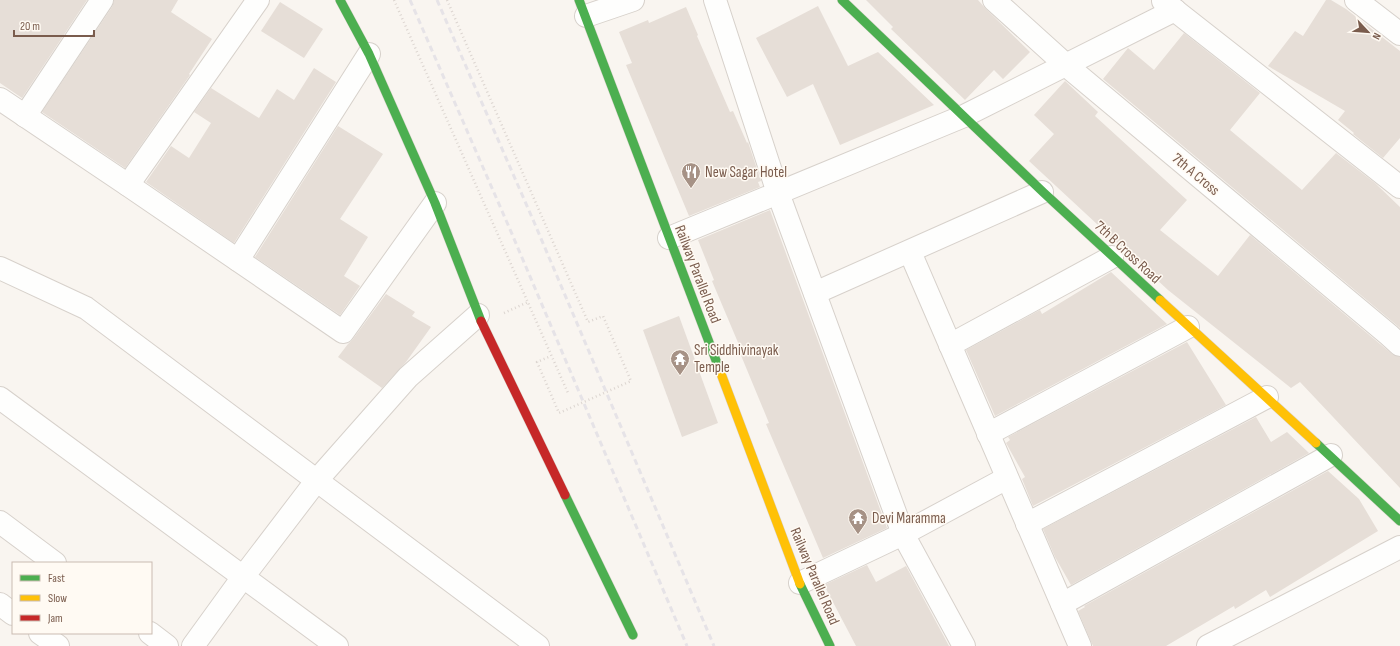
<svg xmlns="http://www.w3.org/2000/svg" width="1400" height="646" font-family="'Sofia Sans Condensed',sans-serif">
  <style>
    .building { fill: #e6ded7 }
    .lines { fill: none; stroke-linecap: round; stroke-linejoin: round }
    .street-casing { stroke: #d7d1cb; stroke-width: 24 }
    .fast-casing { stroke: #d9d2cb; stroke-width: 10 }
    .slow-casing { stroke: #d9d2cb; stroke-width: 10 }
    .jam-casing { stroke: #d9d2cb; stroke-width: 10 }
    .path { stroke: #dcd5d0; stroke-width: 2.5; stroke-dasharray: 1 3; stroke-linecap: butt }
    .street { stroke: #fefefd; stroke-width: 22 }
    .fast { stroke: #4caf50; stroke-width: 9 }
    .slow { stroke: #ffc107; stroke-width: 9 }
    .jam { stroke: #c62828; stroke-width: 9 }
    .rail { stroke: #e6e3e7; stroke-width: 3; stroke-dasharray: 6 4; stroke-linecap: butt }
    .labels { text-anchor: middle; stroke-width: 3; stroke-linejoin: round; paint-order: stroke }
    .poi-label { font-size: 15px; fill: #7a5c4d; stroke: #fffaf3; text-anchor: start }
    .street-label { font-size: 15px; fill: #7a5c4d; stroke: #fffaf3 }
  </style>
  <rect width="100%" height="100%" fill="#f9f5f0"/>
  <g class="building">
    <polygon points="0,0 87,0 22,98 0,83"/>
    <polygon points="114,0 178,0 171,12 212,39 189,74 190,75 125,168 42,112 112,7"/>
    <polygon points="866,0 978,0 986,9 1030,52 1003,79 994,70 965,100 891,29 893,27"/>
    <polygon points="1326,0 1331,0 1346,9 1400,51 1400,138 1383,158 1353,134 1354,133 1338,120 1345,111 1268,66 1295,31 1303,36"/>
    <polygon points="280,2 323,29 304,58 261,31"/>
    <polygon points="818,6 848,66 878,52 934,105 840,145 813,84 787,97 756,38"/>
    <polygon points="686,7 698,35 697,36 730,112 733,111 747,143 748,142 761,181 758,182 760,187 689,216 626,65 632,63 619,32 648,20 649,23"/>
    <polygon points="1184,33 1260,93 1230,130 1302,190 1336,153 1375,183 1400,207 1400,328 1103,79 1128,48 1154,70"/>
    <polygon points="314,68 336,82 234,243 146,182 171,146 189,158 211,123 194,112 211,88 259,118 277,89 294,100"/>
    <polygon points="1065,81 1098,112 1095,116 1187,200 1160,230 1218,276 1250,235 1392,354 1400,357 1400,488 1300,382 1291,388 1168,290 1029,161 1054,134 1034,115"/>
    <polygon points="338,126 383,154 340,219 368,237 344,276 360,286 340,315 255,257"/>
    <polygon points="770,210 887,528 823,558 766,424 769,423 740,353 742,352 712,281 714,280 698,240"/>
    <polygon points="1111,272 1167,324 995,416 966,350 1040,310 1042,314"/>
    <polygon points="386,294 415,312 412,316 431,327 406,362 382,388 338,357 348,344 353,339"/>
    <polygon points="679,316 718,423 682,437 643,330"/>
    <polygon points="1187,342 1226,405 1033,506 1022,479 1025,477 1006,443 1010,440 1008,437"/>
    <polygon points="1256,417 1271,442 1287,432 1309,453 1071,585 1055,557 1043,529"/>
    <polygon points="1328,471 1359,499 1378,531 1270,597 1266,590 1235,609 1234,606 1166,646 1093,646 1078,611 1085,607 1084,606"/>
    <polygon points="867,565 876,582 906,566 949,646 856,646 824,585"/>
  </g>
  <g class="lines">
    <g class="street-casing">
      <g id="street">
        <polyline points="715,0 778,193 903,534 964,646"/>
        <polyline points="994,0 1067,66 1389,335 1400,345"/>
        <polyline points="1356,0 1400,34"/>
        <polyline points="1163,1 1400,187"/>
        <polyline points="586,16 633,0"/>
        <polyline points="0,99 128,185 343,332 435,203"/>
        <polyline points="25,116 102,0"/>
        <polyline points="128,185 258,0"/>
        <polyline points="669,238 964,116 1175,10"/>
        <polyline points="910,252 1080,646"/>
        <polyline points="238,260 369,54"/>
        <polyline points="0,268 86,308 538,646"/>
        <polyline points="815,293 1042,192"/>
        <polyline points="950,345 1112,257"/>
        <polyline points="0,398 337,646"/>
        <polyline points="988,434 1188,327"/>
        <polyline points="0,522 55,563"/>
        <polyline points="1027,524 1267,397"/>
        <polyline points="800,583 903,534 1007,478"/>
        <polyline points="0,604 13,614"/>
        <polyline points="1062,604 1331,455"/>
        <polyline points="40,633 58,646"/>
        <polyline points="150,633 167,646"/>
        <polyline points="193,646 243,577 317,480 408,377 478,315"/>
        <polyline points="1208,646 1400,547"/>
      </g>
    </g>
    <g class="fast-casing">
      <g id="fast">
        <polyline points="340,0 369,54 435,203 481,321"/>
        <polyline points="579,0 720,371"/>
        <polyline points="842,0 1044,193 1160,300"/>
        <polyline points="1316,443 1400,521"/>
        <polyline points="565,495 633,635"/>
        <polyline points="800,584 830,646"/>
      </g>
    </g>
    <g class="slow-casing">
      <g id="slow">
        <polyline points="1160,300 1316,443"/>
        <polyline points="720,371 800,584"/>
      </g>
    </g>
    <g class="jam-casing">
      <polyline id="jam" points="481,321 565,495"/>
    </g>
    <g class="path">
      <polyline points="394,0 568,393"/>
      <polyline points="447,0 588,322 603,316 631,381 559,413 537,362 551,356"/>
      <polyline points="504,313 528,302"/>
    </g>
    <use href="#street" class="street"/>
    <use href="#fast" class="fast"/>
    <use href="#slow" class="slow"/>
    <use href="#jam" class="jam"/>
    <g class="rail">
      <polyline points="410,0 509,227 687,646"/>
      <polyline points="437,0 534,222 714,646"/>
    </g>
  </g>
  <defs>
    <g id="restaurant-pin" transform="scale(1)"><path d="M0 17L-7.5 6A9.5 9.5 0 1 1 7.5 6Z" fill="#a69286" stroke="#fffaf3"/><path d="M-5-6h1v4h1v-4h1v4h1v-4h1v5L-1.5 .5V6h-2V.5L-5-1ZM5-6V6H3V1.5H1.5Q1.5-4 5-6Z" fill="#fff"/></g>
    <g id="temple-pin" transform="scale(1)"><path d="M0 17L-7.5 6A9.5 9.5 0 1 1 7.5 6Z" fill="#a69286" stroke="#fffaf3"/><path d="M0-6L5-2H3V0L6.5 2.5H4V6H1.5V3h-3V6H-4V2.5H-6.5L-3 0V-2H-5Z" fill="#fff"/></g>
  </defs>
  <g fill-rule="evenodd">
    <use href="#restaurant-pin" x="691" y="172"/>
    <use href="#temple-pin" x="680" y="359"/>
    <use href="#temple-pin" x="858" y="518"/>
  </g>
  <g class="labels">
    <g class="poi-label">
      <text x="705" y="177">New Sagar Hotel</text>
      <text x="694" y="355">Sri Siddhivinayak<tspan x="694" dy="17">Temple</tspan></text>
      <text x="872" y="523">Devi Maramma</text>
    </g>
    <g class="street-label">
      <text transform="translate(1196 174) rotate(40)" y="5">7th A Cross</text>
      <text transform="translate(1128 252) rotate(43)" y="5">7th B Cross Road</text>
      <text transform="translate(698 274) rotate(69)" y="5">Railway Parallel Road</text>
      <text transform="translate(815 576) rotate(67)" y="5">Railway Parallel Road</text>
    </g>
  </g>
  <rect x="12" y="562" width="140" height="72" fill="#fffaf3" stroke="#cabbb1"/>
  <rect x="20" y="575" width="20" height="6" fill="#4caf50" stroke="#cabbb1"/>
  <text x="48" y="582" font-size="12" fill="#7a5c4d">Fast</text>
  <rect x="20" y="595" width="20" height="6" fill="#ffc107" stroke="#cabbb1"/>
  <text x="48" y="602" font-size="12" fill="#7a5c4d">Slow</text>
  <rect x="20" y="615" width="20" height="6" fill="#c62828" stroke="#cabbb1"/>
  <text x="48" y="622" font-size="12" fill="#7a5c4d">Jam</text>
  <g transform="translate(1368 32) rotate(116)" stroke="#fffaf3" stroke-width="3" paint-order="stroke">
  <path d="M0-3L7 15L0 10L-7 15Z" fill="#7a5c4d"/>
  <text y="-6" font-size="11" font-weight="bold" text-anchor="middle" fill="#7a5c4d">N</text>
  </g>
  <path d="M14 30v6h80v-6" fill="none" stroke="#7a5c4d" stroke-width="2"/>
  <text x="20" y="30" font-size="12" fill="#7a5c4d" stroke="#fffaf3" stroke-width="3" paint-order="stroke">20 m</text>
</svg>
